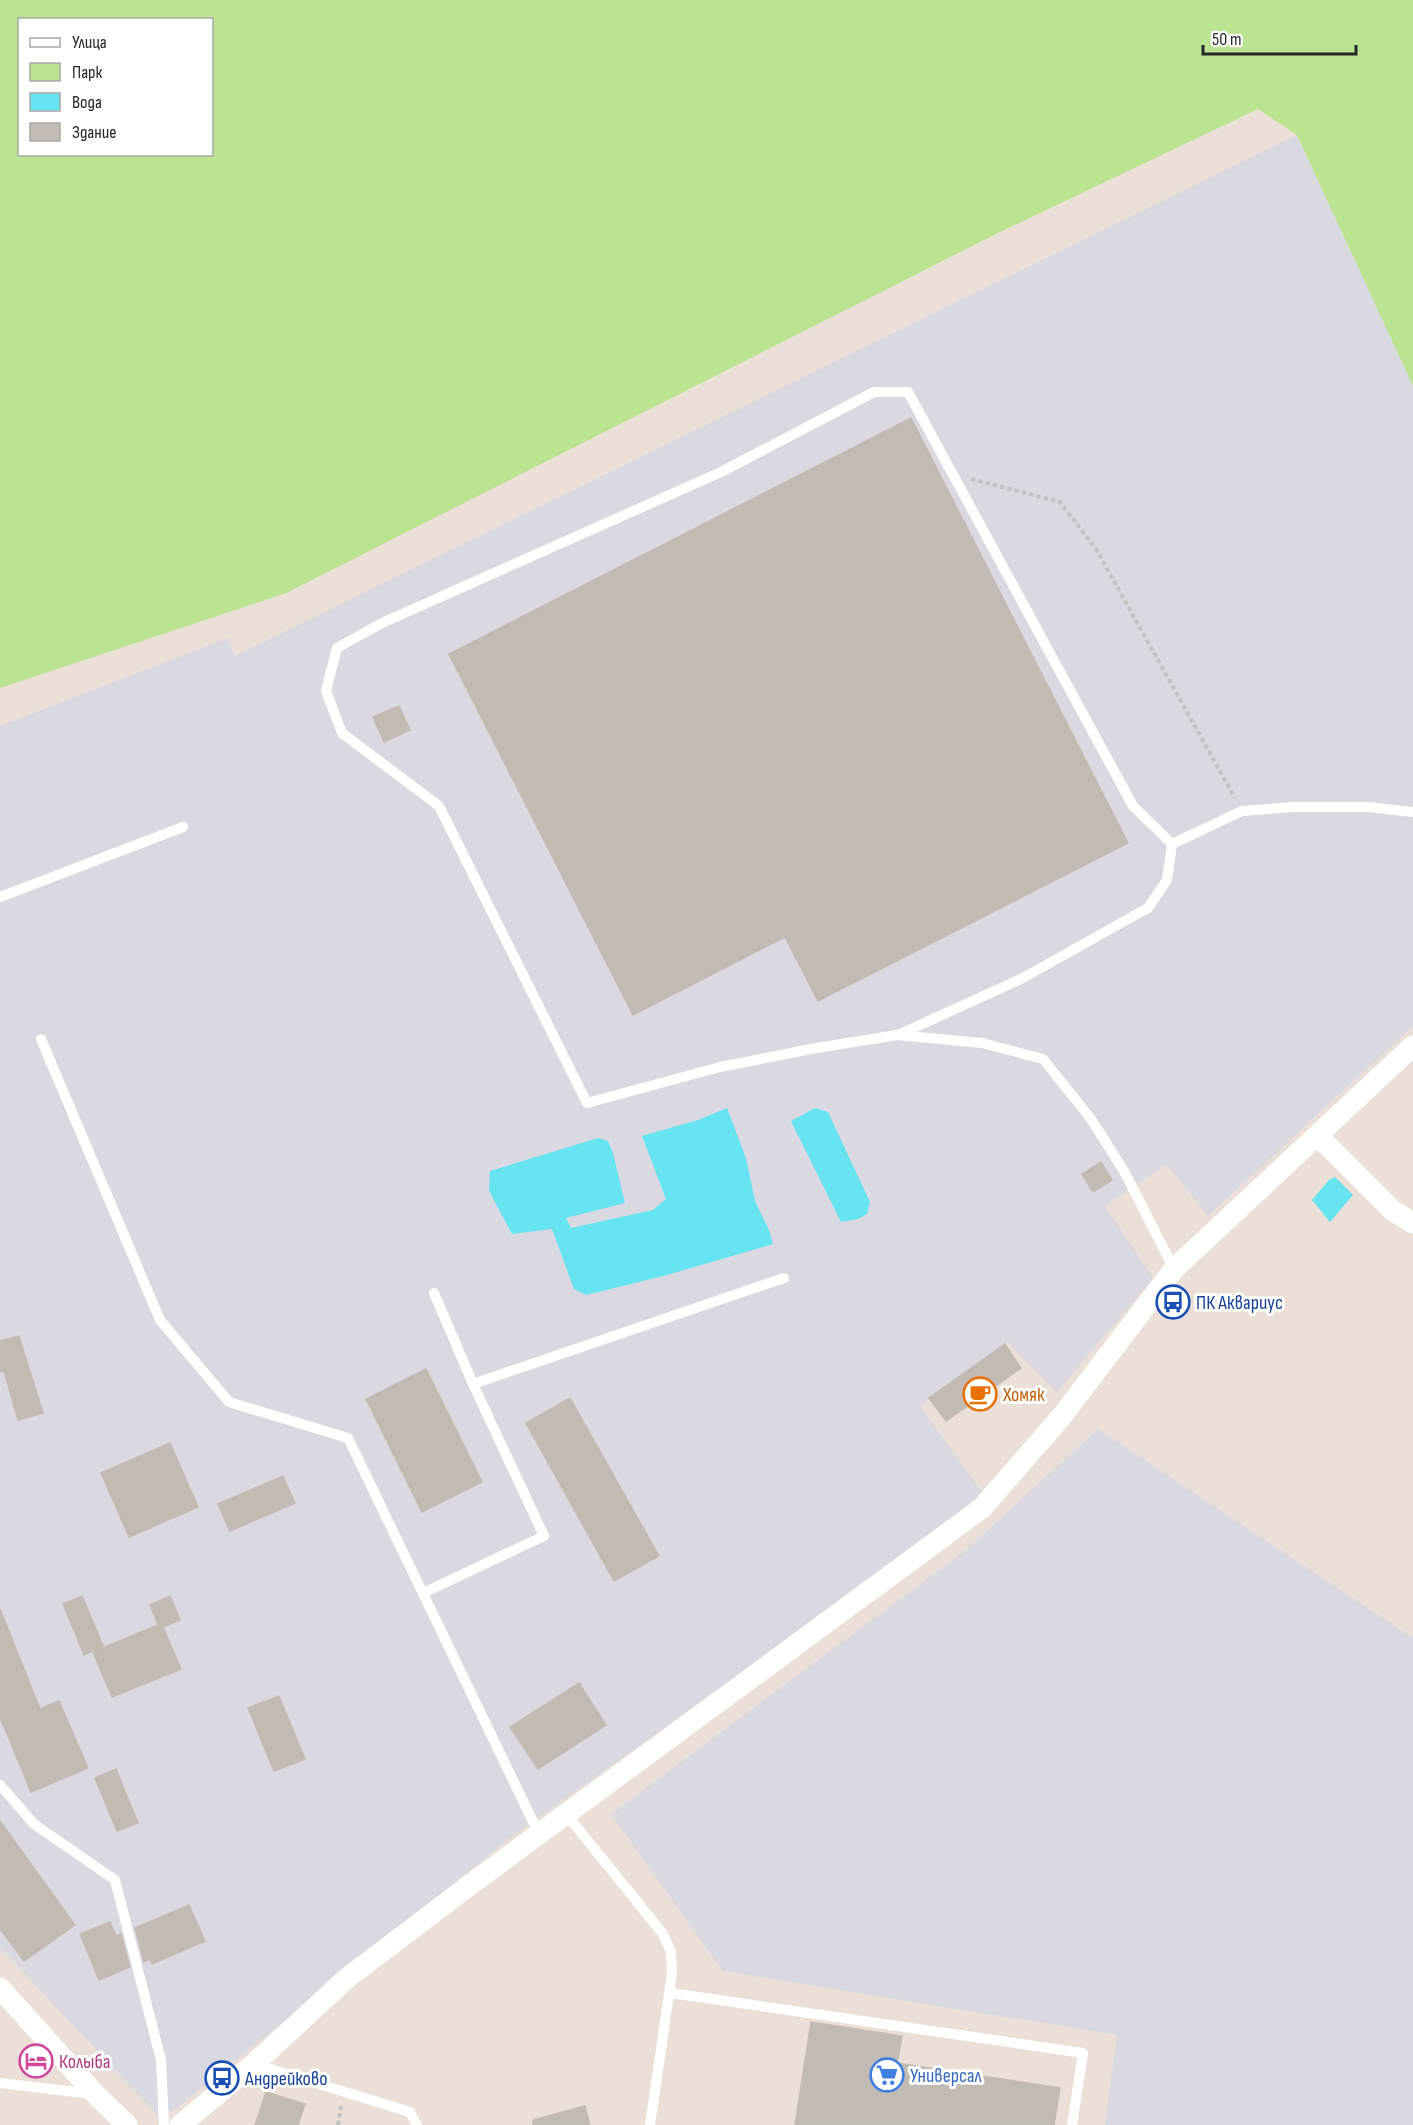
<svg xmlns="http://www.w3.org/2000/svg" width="1413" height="2125" font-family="'Sofia Sans Condensed',sans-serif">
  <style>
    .industrial { fill: #dad9e2 }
    .green { fill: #bbe491; fill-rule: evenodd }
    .water { fill: #66e4f1 }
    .building { fill: #c2bbb4; stroke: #c5bbb2; stroke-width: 1.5 }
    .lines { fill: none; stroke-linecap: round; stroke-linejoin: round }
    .path { stroke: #c3c3c3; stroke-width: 4; stroke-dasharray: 4.5 3; stroke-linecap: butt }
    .lane { stroke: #fff; stroke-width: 10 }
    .street { stroke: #fff; stroke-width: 21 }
    .labels { text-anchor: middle; stroke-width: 6; stroke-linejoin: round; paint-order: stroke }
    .transit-label { font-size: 20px; fill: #164399; stroke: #fff; text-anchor: start }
    .food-label { font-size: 20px; fill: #c56008; stroke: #fff; text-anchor: start }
    .hotel-label { font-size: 20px; fill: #b23c85; stroke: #fff; text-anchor: start }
    .shop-label { font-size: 20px; fill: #366cbe; stroke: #fff; text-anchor: start }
  </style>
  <rect width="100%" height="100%" fill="#ebdfd8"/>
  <g class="industrial">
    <polygon points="1297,135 1413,386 1413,1026 1208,1216 1167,1164 1105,1206 1153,1278 1057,1392 1008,1342 920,1406 984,1495 781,1645 515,1834 162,2120 0,1947 0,726 228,638 235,656"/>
    <polygon points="1098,1429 1413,1638 1413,2125 1105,2125 1117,2035 723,1971 611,1814 966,1550"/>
  </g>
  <path class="green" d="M0,0H1413V386L1297,135L1258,109L998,233L286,593L0,688ZM20,20H212V154H20Z"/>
  <g class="water">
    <polygon points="727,1108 746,1158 755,1201 769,1230 773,1244 667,1275 586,1295 574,1289 552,1229 512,1234 489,1191 490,1171 598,1138 608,1141 613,1153 625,1203 566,1218 571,1228 653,1210 666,1199 642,1136 698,1120"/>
    <polygon points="815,1108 828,1112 870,1202 867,1214 858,1219 841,1222 791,1121"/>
    <polygon points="1335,1177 1353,1195 1330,1222 1312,1200 1329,1180"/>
  </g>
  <g class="building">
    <polygon points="911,418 1128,843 818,1001 785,937 633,1015 449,654"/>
    <polygon points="399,706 410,730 384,742 373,717"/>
    <polygon points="1101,1162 1112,1180 1093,1192 1082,1174"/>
    <polygon points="19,1336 43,1413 18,1420 4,1371 0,1372 0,1341"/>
    <polygon points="1005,1344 1021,1368 946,1421 929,1398"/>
    <polygon points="426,1369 482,1482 422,1512 366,1399"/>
    <polygon points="570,1398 659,1556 614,1581 526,1423"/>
    <polygon points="170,1443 198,1507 129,1537 101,1473"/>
    <polygon points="283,1476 295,1503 230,1531 218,1504"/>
    <polygon points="82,1596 103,1646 84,1655 63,1604"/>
    <polygon points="170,1596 180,1620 163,1627 181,1669 112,1697 93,1652 158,1625 150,1605"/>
    <polygon points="0,1609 40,1709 59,1701 88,1768 31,1792 0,1717"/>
    <polygon points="579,1683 606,1725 538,1769 510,1727"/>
    <polygon points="279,1696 305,1759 274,1771 248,1708"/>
    <polygon points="116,1769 138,1823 117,1831 95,1778"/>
    <polygon points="0,1821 75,1925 24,1961 0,1929"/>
    <polygon points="189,1905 205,1941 152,1964 150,1959 144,1962 135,1928"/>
    <polygon points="110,1922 116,1936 121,1934 130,1967 99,1980 80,1934"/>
    <polygon points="811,2022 902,2036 897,2063 1060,2088 1054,2125 795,2125"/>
    <polygon points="266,2092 305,2104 298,2125 255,2125"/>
    <polygon points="585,2106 590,2125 533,2125 533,2120"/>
  </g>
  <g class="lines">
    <g class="path">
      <polyline points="971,479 1060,502 1096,549 1235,798"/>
      <polyline points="338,2125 341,2106"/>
    </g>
    <g class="lane">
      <polyline points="0,897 183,827"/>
      <polyline points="898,1035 1021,979 1148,908 1167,880 1172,844"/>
      <polyline points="41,1039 160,1320 229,1402 348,1438 539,1834"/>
      <polyline points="1174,1269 1124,1171 1091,1119 1043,1059 982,1043 897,1035 811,1049 720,1067 587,1103 439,806 342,733 326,691 337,648 382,623 721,472 874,392 908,392 1133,806 1172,844 1242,811 1293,807 1368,807 1413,812"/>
      <polyline points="473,1384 784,1278"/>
      <polyline points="423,1593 544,1536 473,1384 434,1293"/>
      <polyline points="0,1785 34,1824 115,1880 161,2060 164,2125"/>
      <polyline points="567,1815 663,1934 671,1952 672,1974 650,2125"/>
      <polyline points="671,1993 1083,2053 1072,2125"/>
      <polyline points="254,2064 410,2112 417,2125"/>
      <polyline points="0,2083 92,2094"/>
    </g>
    <g class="street">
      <polyline points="1318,1136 1392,1210 1413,1223"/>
      <polyline points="0,1988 95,2094 127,2125"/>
      <polyline points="180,2125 254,2064 346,1979 467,1887 982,1508 1062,1416 1174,1269 1413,1046"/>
    </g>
  </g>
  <defs>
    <g id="bus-ring" transform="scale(1.725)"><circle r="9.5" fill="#fff" stroke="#1a4fb4" stroke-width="1.5"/><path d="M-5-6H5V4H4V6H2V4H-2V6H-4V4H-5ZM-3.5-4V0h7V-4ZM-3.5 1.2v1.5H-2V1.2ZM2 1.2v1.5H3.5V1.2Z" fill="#1a4fb4"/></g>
    <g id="cafe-ring" transform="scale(1.725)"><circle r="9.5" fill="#fff" stroke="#e8710a" stroke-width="1.5"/><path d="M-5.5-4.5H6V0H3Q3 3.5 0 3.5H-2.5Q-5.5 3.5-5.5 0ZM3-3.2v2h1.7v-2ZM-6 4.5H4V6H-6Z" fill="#e8710a"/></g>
    <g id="hotel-ring" transform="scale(1.725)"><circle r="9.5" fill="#fff" stroke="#d1479c" stroke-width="1.5"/><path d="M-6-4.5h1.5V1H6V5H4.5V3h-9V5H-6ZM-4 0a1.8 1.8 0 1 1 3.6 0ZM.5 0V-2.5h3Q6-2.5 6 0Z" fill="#d1479c"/></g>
    <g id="supermarket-ring" transform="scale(1.725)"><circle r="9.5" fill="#fff" stroke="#3f7fe0" stroke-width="1.5"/><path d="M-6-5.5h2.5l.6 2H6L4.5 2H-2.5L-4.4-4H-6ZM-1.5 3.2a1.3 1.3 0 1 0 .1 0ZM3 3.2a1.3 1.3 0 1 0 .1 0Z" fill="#3f7fe0"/></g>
  </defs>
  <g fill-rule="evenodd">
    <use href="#bus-ring" x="1173" y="1302"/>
    <use href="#cafe-ring" x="980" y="1394"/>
    <use href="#hotel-ring" x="36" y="2061"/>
    <use href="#supermarket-ring" x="887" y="2075"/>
    <use href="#bus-ring" x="222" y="2078"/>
  </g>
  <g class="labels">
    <g class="transit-label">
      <text x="1196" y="1309">ПК Аквариус</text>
      <text x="245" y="2085">Андрейково</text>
    </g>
    <g class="food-label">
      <text x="1003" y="1401">Хомяк</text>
    </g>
    <g class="hotel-label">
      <text x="59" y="2068">Колыба</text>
    </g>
    <g class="shop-label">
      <text x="910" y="2082">Универсал</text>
    </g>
  </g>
  <rect x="18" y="18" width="195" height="138" fill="#ffffff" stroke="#a9a9a9" stroke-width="1.5"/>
  <rect x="30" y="38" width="30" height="9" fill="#ffffff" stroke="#a9a9a9" stroke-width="1.5"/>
  <text x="72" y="48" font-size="18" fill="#272727">Улица</text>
  <rect x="30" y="63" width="30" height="18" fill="#bbe491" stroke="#a9a9a9" stroke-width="1.5"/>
  <text x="72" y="78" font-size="18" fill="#272727">Парк</text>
  <rect x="30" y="93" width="30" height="18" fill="#66e4f1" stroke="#a9a9a9" stroke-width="1.5"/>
  <text x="72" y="108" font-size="18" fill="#272727">Вода</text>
  <rect x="30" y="123" width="30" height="18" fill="#c2bbb4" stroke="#a9a9a9" stroke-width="1.5"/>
  <text x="72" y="138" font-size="18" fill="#272727">Здание</text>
  <path d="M1203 45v9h153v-9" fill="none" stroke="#272727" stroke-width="3"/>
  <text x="1212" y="45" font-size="18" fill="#272727" stroke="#ffffff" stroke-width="4.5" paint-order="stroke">50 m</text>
</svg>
